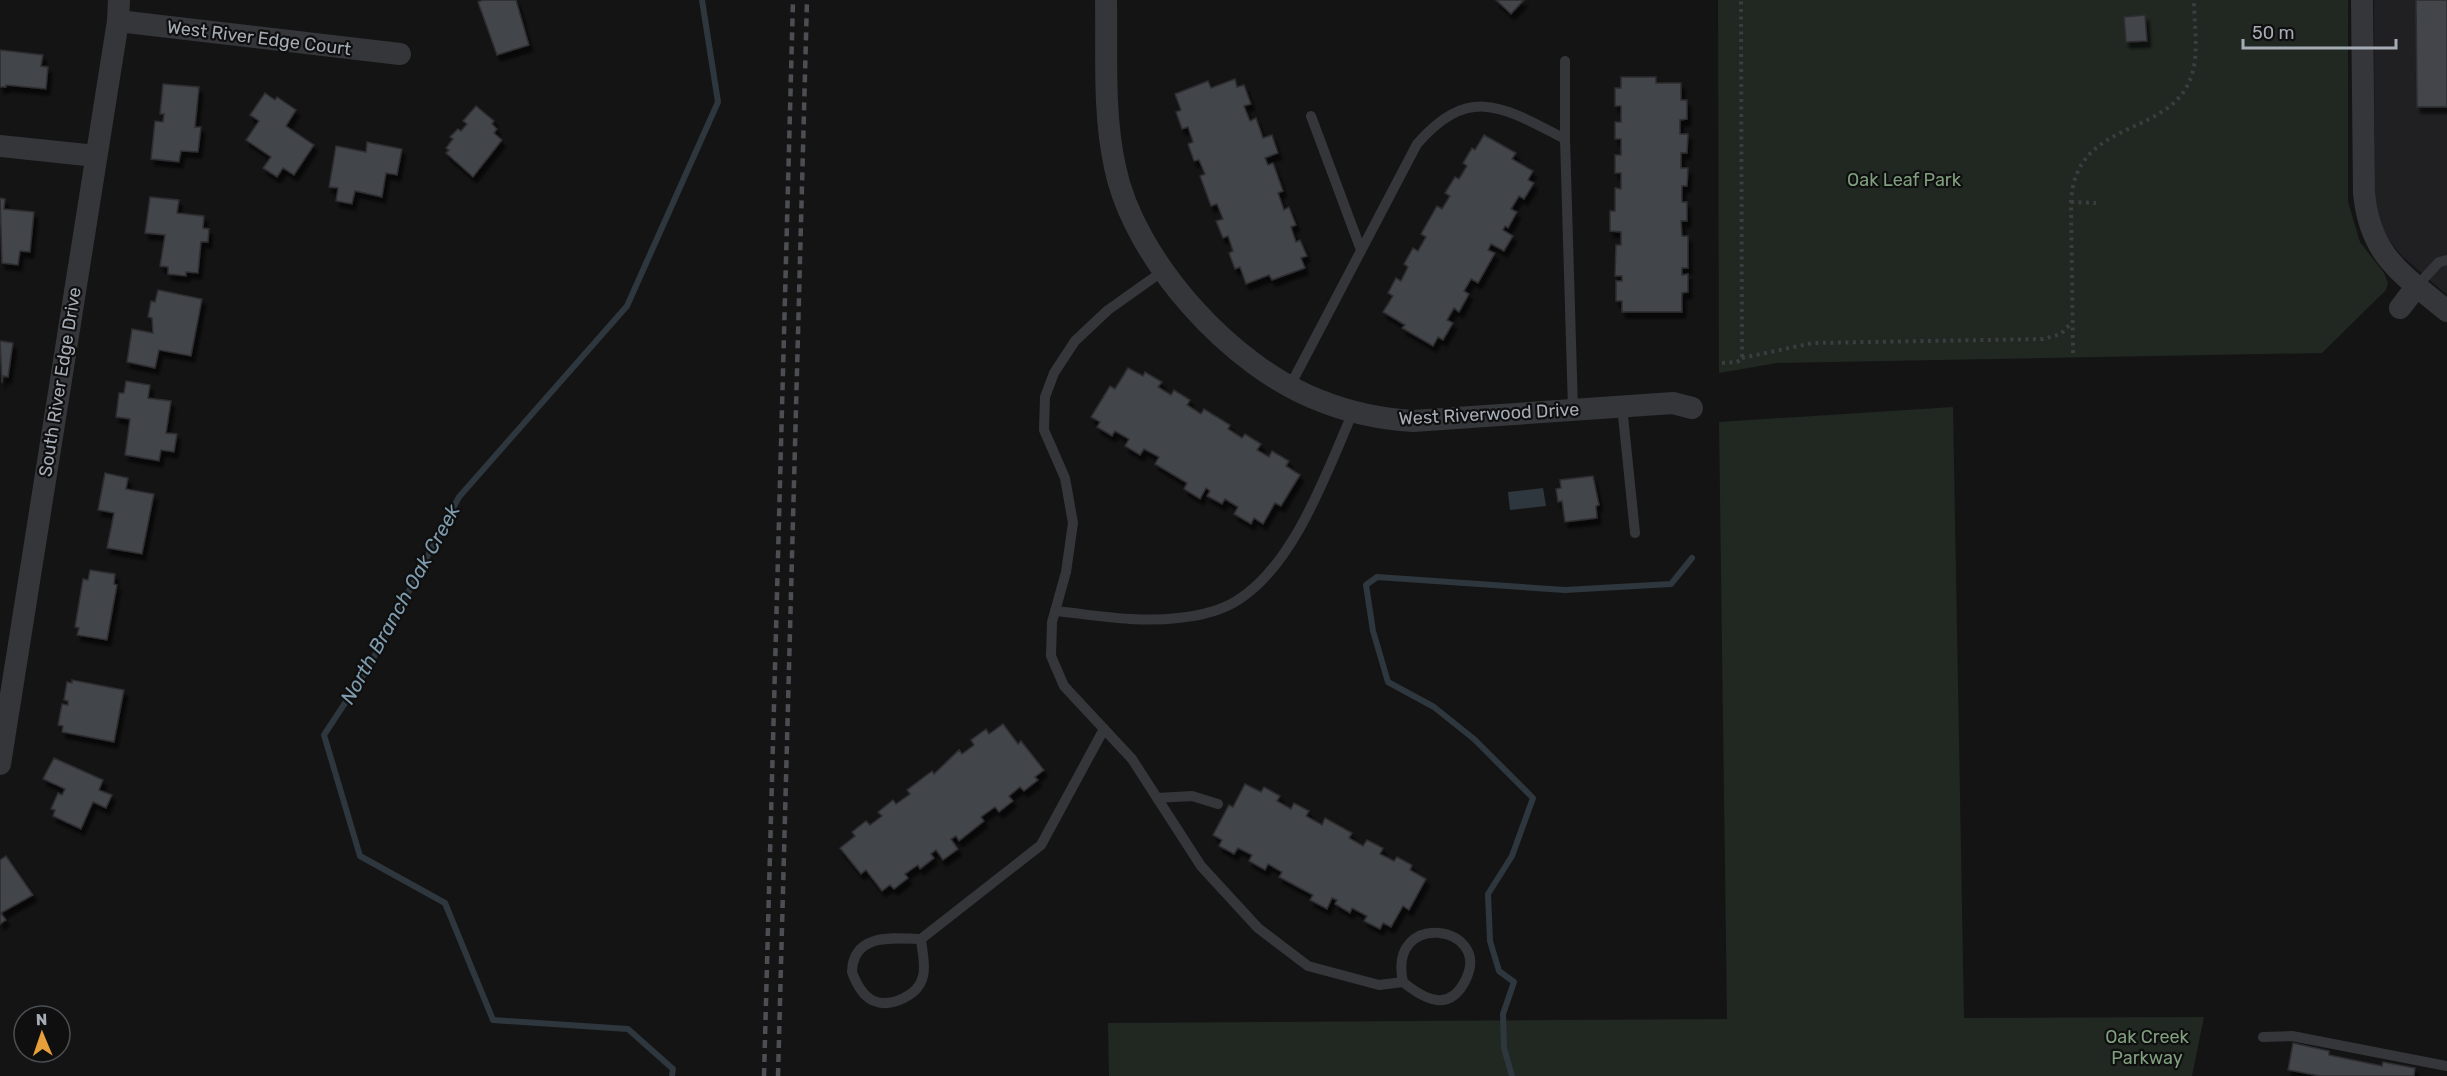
<svg xmlns="http://www.w3.org/2000/svg" width="2447" height="1076" font-family="Rubik,sans-serif">
  <style>
    .built { fill: #202022 }
    .green { fill: #202821 }
    .water { fill: #2e373d }
    .lines { fill: none; stroke-linecap: round; stroke-linejoin: round }
    .stream { stroke: #2e373d; stroke-width: 6 }
    .building { fill: #434448; stroke: #2e2e31; stroke-width: 1.5; filter: url(#shadow) }
    .path { stroke: #3b3d41; stroke-width: 4; stroke-dasharray: 3 4.5; stroke-linecap: butt }
    .service { stroke: #35363a; stroke-width: 10 }
    .minor { stroke: #35363a; stroke-width: 22 }
    .rail { stroke: #4c4e53; stroke-width: 4.5; stroke-dasharray: 8 6; stroke-linecap: butt }
    .labels { text-anchor: middle; stroke-width: 4.5; stroke-linejoin: round; paint-order: stroke }
    .street-label { font-size: 18px; fill: #a6acb5; stroke: #0f0f10 }
    .park-label { font-size: 18px; fill: #7f9f7e; stroke: #0f0f10 }
    .water-label { font-size: 20px; font-style: italic; fill: #7f9cae; stroke: #0f0f10 }
  </style>
  <defs>
    <filter id="shadow"><feDropShadow dx="3.5" dy="6" stdDeviation="1.5" flood-color="#0009"/></filter>
  </defs>
  <rect width="100%" height="100%" fill="#141415"/>
  <polygon class="built" points="2374,0 2447,0 2447,295 2402,256 2384,234 2375,203"/>
  <g class="green">
    <polygon points="1718,0 2348,0 2348,202 2360,242 2384,273 2388,283 2386,290 2322,353 1777,363 1719,373"/>
    <polygon points="1953,407 1964,1018 2204,1017 2192,1076 1109,1076 1108,1023 1727,1019 1719,422"/>
  </g>
  <polygon class="water" points="1543,488 1546,506 1510,510 1508,492"/>
  <g class="lines">
    <g class="stream">
      <polyline points="672,1076 673,1069 628,1029 493,1020 445,903 360,856 324,735 368,668 459,497 627,306 718,102 702,0"/>
      <polyline points="1512,1076 1504,1048 1503,1014 1514,982 1499,971 1490,941 1488,894 1512,856 1533,798 1474,739 1434,707 1388,682 1373,631 1366,585 1377,577 1565,590 1671,584 1692,558"/>
    </g>
  </g>
  <g class="building">
    <polygon points="483,0 516,0 529,45 497,55 478,2"/>
    <polygon points="1496,0 1524,0 1511,14"/>
    <polygon points="2416,0 2447,0 2447,107 2417,107"/>
    <polygon points="2145,15 2147,41 2126,42 2124,17"/>
    <polygon points="0,50 43,55 41,66 48,67 46,89 6,85 6,87 0,87"/>
    <polygon points="1621,77 1656,77 1656,83 1681,83 1681,100 1687,100 1687,119 1680,120 1680,134 1688,134 1687,153 1681,153 1681,168 1688,168 1687,186 1682,186 1682,202 1687,202 1687,221 1681,221 1682,236 1688,236 1688,268 1682,268 1682,275 1688,274 1688,292 1682,293 1682,312 1622,312 1622,301 1616,301 1616,281 1622,281 1622,276 1615,276 1616,245 1621,245 1621,232 1610,231 1610,211 1615,211 1615,188 1621,189 1621,173 1615,173 1615,155 1621,155 1621,139 1615,139 1615,122 1621,122 1621,106 1615,106 1615,88 1621,88"/>
    <polygon points="1235,79 1237,87 1244,85 1251,104 1244,106 1250,121 1256,118 1263,138 1272,135 1278,153 1265,158 1268,165 1273,163 1283,191 1278,193 1284,210 1289,207 1296,225 1291,227 1296,242 1300,240 1307,256 1301,258 1305,268 1272,280 1269,275 1246,284 1240,267 1235,269 1229,253 1233,251 1228,236 1223,238 1216,221 1223,219 1217,204 1211,206 1200,176 1205,174 1199,160 1194,161 1188,144 1193,142 1188,127 1182,129 1176,112 1181,110 1175,94 1208,81 1211,88"/>
    <polygon points="163,84 199,87 195,127 201,127 198,152 181,151 179,162 151,159 155,121 163,122 164,114 160,114"/>
    <polygon points="265,93 275,100 277,97 296,110 286,126 314,145 294,175 283,168 277,177 263,168 271,157 246,140 259,121 250,115"/>
    <polygon points="476,106 494,121 492,124 497,129 494,133 502,140 473,177 446,153 449,150 446,148 453,139 450,137 458,129 461,131 467,124 463,121"/>
    <polygon points="1484,135 1516,153 1512,159 1533,171 1528,180 1534,183 1524,199 1519,196 1511,209 1517,212 1508,228 1505,226 1503,230 1513,236 1504,251 1491,244 1488,250 1495,253 1478,283 1471,279 1464,291 1469,294 1459,312 1454,308 1447,320 1453,323 1443,340 1438,337 1433,346 1402,328 1405,325 1383,312 1393,296 1388,293 1396,278 1401,281 1408,267 1404,264 1413,248 1418,251 1426,237 1421,234 1437,206 1442,209 1450,196 1445,193 1455,177 1459,179 1467,166 1463,163 1472,148 1475,150"/>
    <polygon points="367,142 402,149 397,175 386,173 382,197 355,191 352,204 336,201 338,188 329,187 336,146 366,152"/>
    <polygon points="150,197 179,200 177,213 204,216 203,228 209,229 208,242 201,242 198,273 186,272 186,276 168,274 168,267 160,266 165,235 145,233"/>
    <polygon points="0,198 5,199 4,209 34,212 30,252 20,251 18,265 2,263"/>
    <polygon points="158,290 202,299 191,356 159,350 155,368 127,362 132,329 153,333 152,318 148,317 151,301 155,302"/>
    <polygon points="0,341 13,343 8,377 3,376 2,383"/>
    <polygon points="1128,368 1143,376 1145,372 1162,382 1158,387 1171,395 1174,390 1190,400 1187,405 1201,414 1204,409 1230,425 1228,429 1242,438 1245,434 1261,444 1257,450 1269,457 1272,451 1289,461 1286,466 1300,475 1281,506 1275,503 1263,524 1254,518 1251,524 1234,514 1238,507 1225,499 1222,504 1207,496 1210,491 1206,488 1200,499 1184,489 1187,483 1155,464 1159,457 1144,449 1140,455 1125,446 1129,439 1115,431 1112,436 1097,427 1100,422 1091,417 1110,386 1115,389"/>
    <polygon points="126,381 150,385 148,398 171,401 166,433 177,434 174,452 161,450 159,461 125,455 130,419 116,417 119,393 124,393"/>
    <polygon points="105,473 128,478 126,489 154,494 142,554 107,548 114,513 98,510"/>
    <polygon points="1593,476 1599,505 1596,506 1597,518 1565,522 1562,501 1558,502 1556,489 1561,488 1560,480"/>
    <polygon points="90,570 115,574 114,584 117,585 107,640 77,635 79,628 75,627 83,579 88,580"/>
    <polygon points="72,680 124,690 114,742 62,732 63,726 58,725 62,704 68,705 68,701 64,700 67,682 72,683"/>
    <polygon points="1003,724 1018,744 1021,741 1044,770 1035,777 1038,780 1024,791 1020,787 1009,796 1013,801 999,812 995,807 981,817 984,821 959,841 956,836 951,839 958,849 943,860 936,850 931,854 934,858 920,869 918,865 905,874 908,878 894,889 890,885 882,891 866,870 861,874 840,848 855,836 852,832 866,821 870,825 882,816 878,812 893,800 896,804 910,794 907,790 932,771 934,774 959,750 962,754 974,745 971,740 986,729 989,734"/>
    <polygon points="54,758 103,780 99,790 112,795 106,808 93,802 81,829 53,816 55,810 51,809 58,793 62,795 65,789 43,779"/>
    <polygon points="1245,784 1261,792 1264,787 1280,796 1277,801 1291,809 1294,803 1309,811 1306,816 1322,825 1325,818 1352,833 1349,838 1363,846 1367,840 1383,848 1380,854 1394,861 1397,857 1412,865 1410,870 1426,879 1409,910 1403,906 1391,927 1383,923 1380,929 1364,921 1367,916 1352,908 1350,913 1335,904 1337,900 1332,898 1327,909 1310,900 1313,895 1279,877 1282,872 1268,864 1265,870 1249,861 1252,855 1238,848 1234,854 1219,846 1222,840 1213,835 1229,805 1233,807"/>
    <polygon points="6,856 33,895 1,913 6,920 0,924 0,860"/>
    <polygon points="2293,1043 2329,1051 2329,1055 2382,1066 2383,1062 2415,1068 2414,1076 2320,1076 2288,1070"/>
  </g>
  <g class="lines">
    <g class="path">
      <polyline points="2071,202 2096,203"/>
      <path d="M2073,353L2071,202C2075,116 2173,139 2192,74C2199,52 2194,23 2194,0"/>
      <polyline points="1742,358 1813,343 2043,339 2061,334 2072,322"/>
      <polyline points="1722,363 1737,362 1742,358 1741,0"/>
    </g>
    <g class="service">
      <polyline points="1565,61 1565,139"/>
      <polyline points="1311,116 1361,250"/>
      <path d="M1163,271L1108,310L1075,341L1054,373L1045,397L1044,430L1065,478L1073,523L1066,572L1052,622L1051,656L1064,686L1132,759L1201,866L1258,928L1308,966L1379,985L1403,982C1425,1000 1450,1013 1466,979C1492,925 1387,909 1403,982"/>
      <polyline points="2417,286 2439,262 2447,260"/>
      <path d="M1290,386L1417,144C1470,83 1505,108 1565,139L1573,409"/>
      <polyline points="1622,406 1635,533"/>
      <path d="M1055,611C1095,615 1137,623 1178,618C1198,616 1221,611 1238,600C1295,564 1327,471 1353,412"/>
      <polyline points="1157,798 1192,796 1218,804"/>
      <path d="M921,939C892,938 853,933 852,972C856,983 862,996 874,1001C891,1008 919,995 923,976C926,965 922,951 921,939L1041,845L1104,729"/>
      <polyline points="2263,1037 2292,1036 2447,1066"/>
    </g>
    <g class="minor">
      <path d="M1106,0C1107,56 1103,112 1115,167C1134,260 1232,368 1321,401C1351,413 1381,419 1413,421L1673,403L1692,408"/>
      <path d="M2362,0L2364,193C2370,256 2402,274 2447,311"/>
      <polyline points="118,21 400,54"/>
      <polyline points="0,146 96,156"/>
      <polyline points="2400,308 2417,286"/>
      <polyline points="0,764 118,21 119,0"/>
    </g>
    <g class="rail">
      <polyline points="764,1076 793,0"/>
      <polyline points="778,1076 807,0"/>
    </g>
  </g>
  <g class="labels">
    <g class="street-label">
      <text transform="translate(259 38) rotate(7)" y="6">West River Edge Court</text>
      <text transform="translate(60 382) rotate(-81)" y="6">South River Edge Drive</text>
      <text transform="translate(1489 414) rotate(-3)" y="6">West Riverwood Drive</text>
    </g>
    <g class="park-label">
      <text x="1904" y="186">Oak Leaf Park</text>
      <text x="2147" y="1043">Oak Creek<tspan x="2147" dy="21">Parkway</tspan></text>
    </g>
    <g class="water-label">
      <text transform="translate(400 604) rotate(-61)" y="7">North Branch Oak Creek</text>
    </g>
  </g>
  <g transform="translate(42 1034) rotate(358)"><circle r="28" fill="#0f0f10" stroke="#4b4e52" stroke-width="1.5"/>
  <path d="M0-4.5L10 22L0 15L-10 22Z" fill="#e69f3b"/>
  <text y="-9" font-size="16" font-weight="bold" text-anchor="middle" fill="#a6acb5">N</text>
  </g>
  <path d="M2243 39v9h153v-9" fill="none" stroke="#a6acb5" stroke-width="3"/>
  <text x="2252" y="39" font-size="18" fill="#a6acb5" stroke="#0f0f10" stroke-width="4.5" paint-order="stroke">50 m</text>
</svg>
